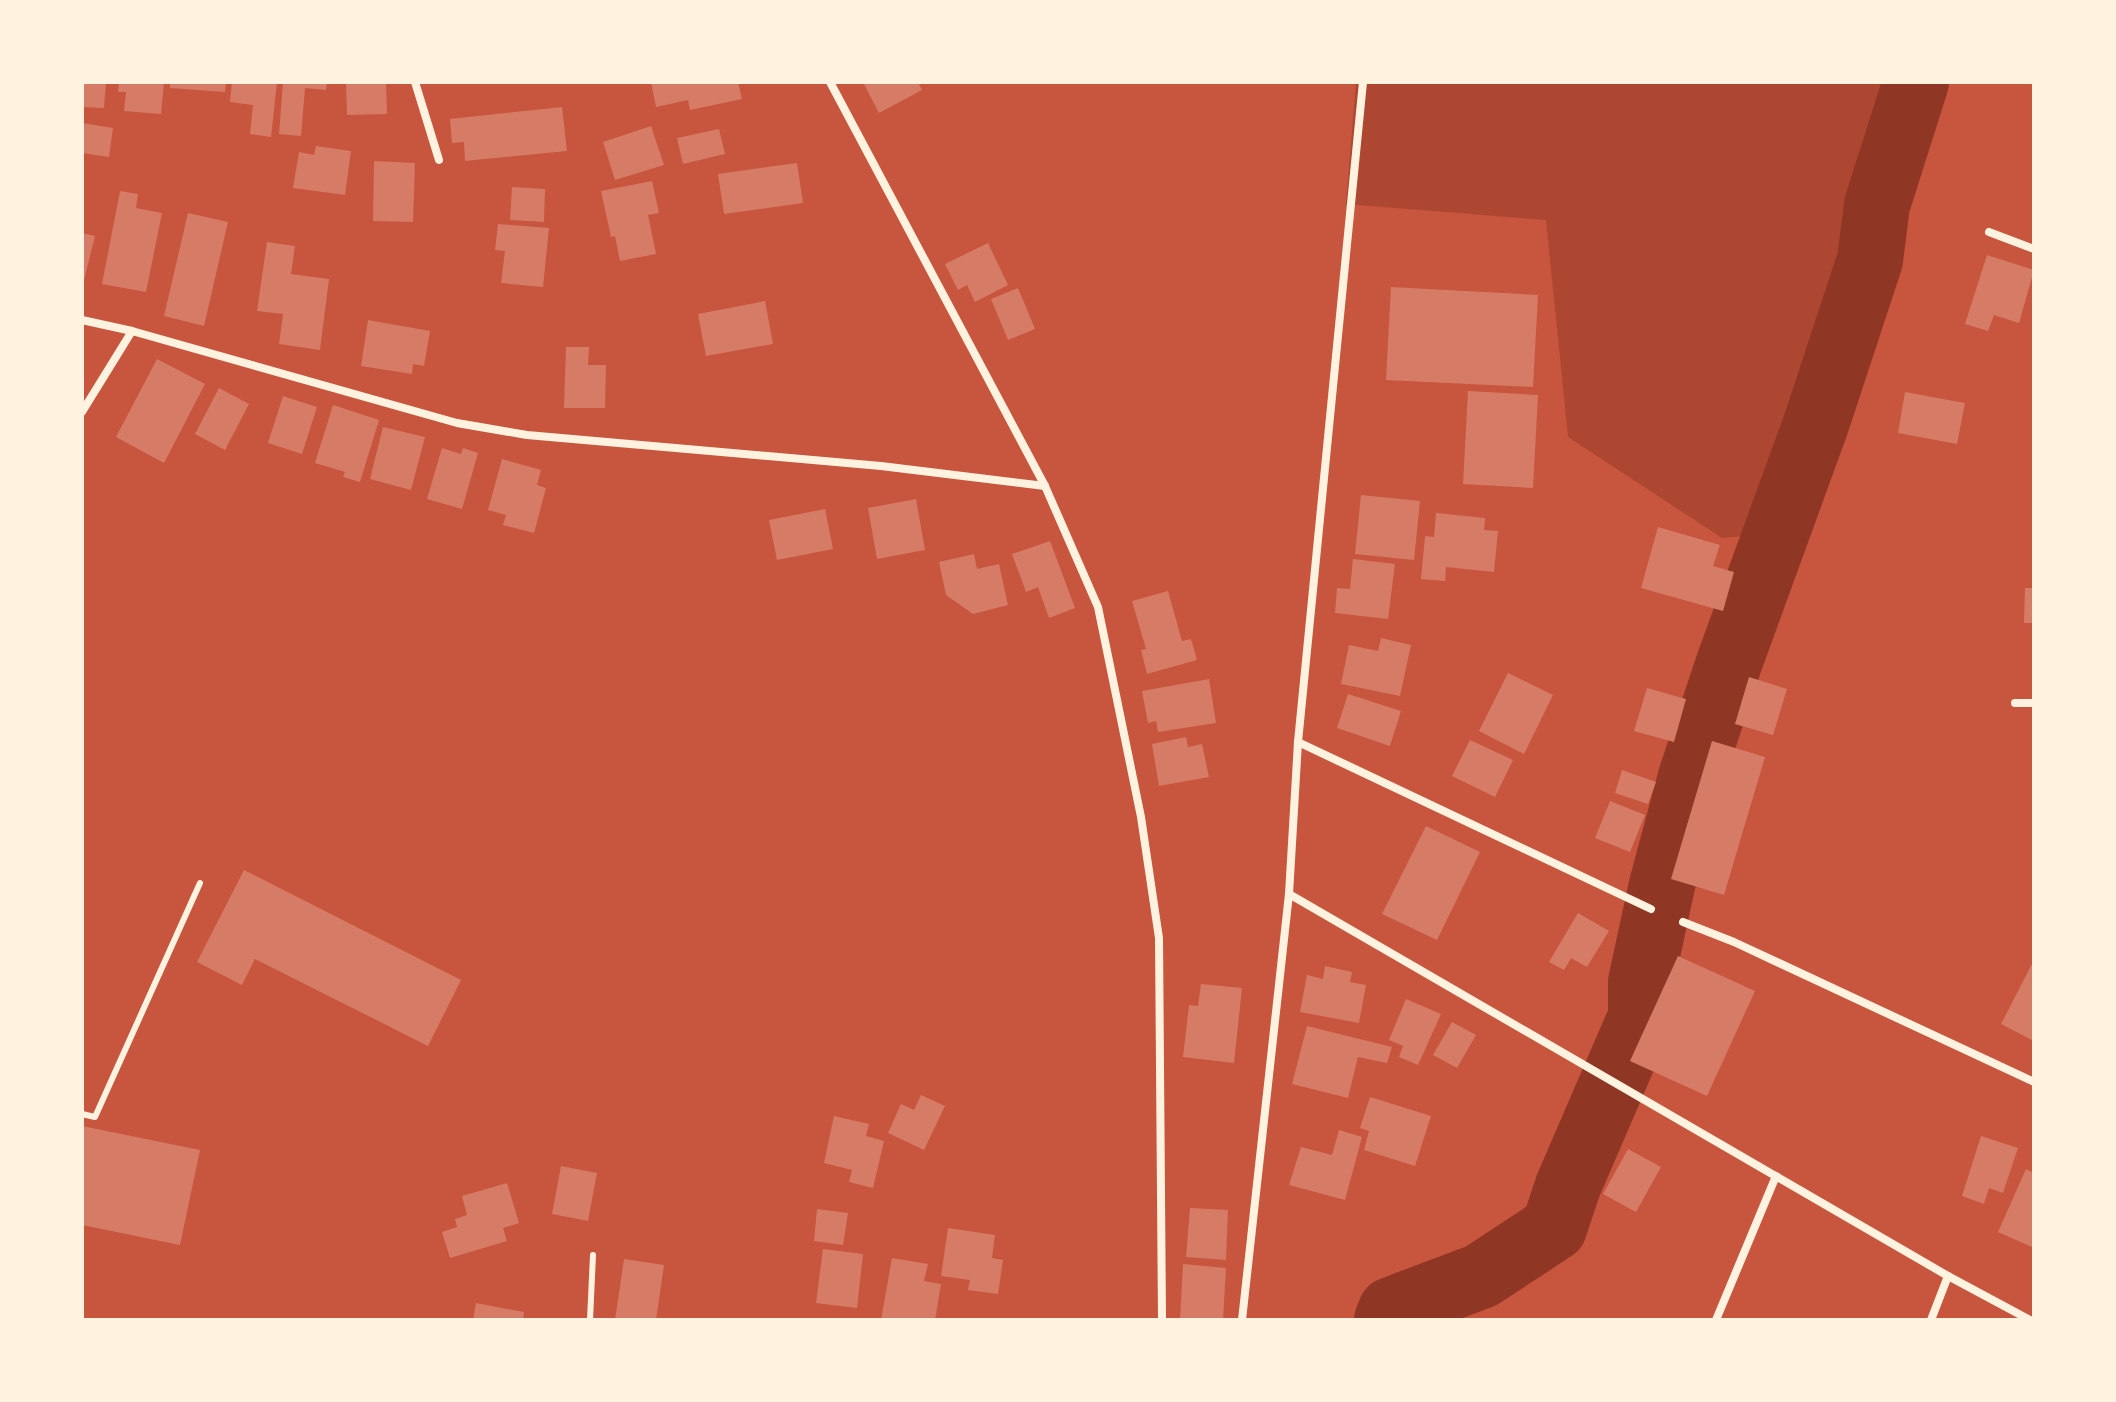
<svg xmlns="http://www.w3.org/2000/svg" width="2116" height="1402" font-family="Raleway,sans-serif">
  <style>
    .green { fill: #ae4732 }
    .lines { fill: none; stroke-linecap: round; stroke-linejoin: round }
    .river { stroke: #8f3625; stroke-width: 66 }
    .building { fill: #d67c66 }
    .service { stroke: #fff3e0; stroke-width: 6 }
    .minor { stroke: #fff3e0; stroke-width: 8 }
  </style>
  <rect width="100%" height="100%" fill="#c8553d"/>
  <polygon class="green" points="1356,82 1945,82 1806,530 1722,538 1568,437 1546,220 1346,204"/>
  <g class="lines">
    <polyline class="river" points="1387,1320 1391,1310 1481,1276 1554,1228 1568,1186 1641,1017 1641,982 1662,885 1691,777 1729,663 1816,424 1870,260 1877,205 1916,82"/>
  </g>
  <g class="building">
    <polygon points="82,82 106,82 104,108 82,107"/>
    <polygon points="119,82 164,82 161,114 124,111 126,92 118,92"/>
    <polygon points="170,82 226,82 225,92 170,88"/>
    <polygon points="232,82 277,82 271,137 250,134 253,105 230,102"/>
    <polygon points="283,82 327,82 326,90 305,88 301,136 279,134"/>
    <polygon points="346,82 386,82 387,114 347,115"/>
    <polygon points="651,82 738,82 742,99 690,110 688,100 656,107"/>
    <polygon points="863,82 918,82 922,90 879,113"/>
    <polygon points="562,107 567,151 465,161 464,142 452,143 450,119"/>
    <polygon points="82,123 113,128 109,157 82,153"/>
    <polygon points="651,126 664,165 615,180 603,142"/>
    <polygon points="719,129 725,154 683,164 677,138"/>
    <polygon points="316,146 351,151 345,195 293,188 299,152 314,155"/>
    <polygon points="374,161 415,163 413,222 373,221"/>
    <polygon points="797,163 803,203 724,214 718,174"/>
    <polygon points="652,181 659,213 648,215 656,254 620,261 615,236 611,237 601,191"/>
    <polygon points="512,187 545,189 544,222 510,220"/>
    <polygon points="120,191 138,194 136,208 162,213 146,292 102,284"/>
    <polygon points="188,213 228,222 204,326 164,316"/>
    <polygon points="498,224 549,228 543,287 501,283 505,251 495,250"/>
    <polygon points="82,233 95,236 83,284 82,284"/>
    <polygon points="267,242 295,246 291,274 329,279 320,350 279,344 283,314 257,311"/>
    <polygon points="988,243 1008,285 975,302 967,285 958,290 945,264"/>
    <polygon points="1987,255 2034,270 2019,323 1994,315 1988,331 1965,324"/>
    <polygon points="1391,287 1538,295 1533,387 1386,380"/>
    <polygon points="1018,288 1035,329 1008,340 991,299"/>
    <polygon points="765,301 773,344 706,356 698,314"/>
    <polygon points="368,320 430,331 424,366 413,364 412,374 361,366"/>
    <polygon points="566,347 589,347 588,365 606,365 605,408 564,408"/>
    <polygon points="157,359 205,384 164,463 116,437"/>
    <polygon points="219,388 249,404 225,450 195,434"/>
    <polygon points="1468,391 1538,395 1533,488 1463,484"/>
    <polygon points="1905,392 1965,403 1957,444 1898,433"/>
    <polygon points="283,396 317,407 302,454 268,443"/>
    <polygon points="333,405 379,420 360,482 343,477 345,472 315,463"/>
    <polygon points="383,427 425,437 411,490 370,479"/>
    <polygon points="442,448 461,454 463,448 478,453 462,509 427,499"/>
    <polygon points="502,459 541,470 537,485 546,488 534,533 503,525 506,515 488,510"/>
    <polygon points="1361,495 1420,501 1414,560 1355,554"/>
    <polygon points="916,499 925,550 877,559 868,508"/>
    <polygon points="825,509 833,549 777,560 769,520"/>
    <polygon points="1436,513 1485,518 1484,530 1498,531 1494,572 1446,567 1445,581 1421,579 1425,536 1434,537"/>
    <polygon points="1658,527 1720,545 1713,566 1734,572 1723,611 1641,588"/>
    <polygon points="1050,541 1075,608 1049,618 1038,587 1026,592 1012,554"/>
    <polygon points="974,554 977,569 999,564 1008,605 973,614 946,595 939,562"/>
    <polygon points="1353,559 1395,564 1388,619 1335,613 1337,588 1350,589"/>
    <polygon points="2025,588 2034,588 2034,623 2024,623"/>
    <polygon points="1168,591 1182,641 1191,639 1197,660 1147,674 1141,650 1146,649 1132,601"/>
    <polygon points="1381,638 1411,645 1400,696 1341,684 1349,645 1378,651"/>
    <polygon points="1508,673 1553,695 1524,754 1479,731"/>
    <polygon points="1749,677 1787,689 1773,735 1735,724"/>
    <polygon points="1209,679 1216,723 1158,732 1156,721 1148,723 1142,691"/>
    <polygon points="1647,688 1686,699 1674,742 1634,731"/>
    <polygon points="1348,694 1401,711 1390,746 1337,728"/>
    <polygon points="1186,737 1188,747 1202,744 1209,777 1159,786 1152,744"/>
    <polygon points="1470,740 1513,760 1495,797 1452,776"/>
    <polygon points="1712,741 1765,757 1724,895 1671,879"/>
    <polygon points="1622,770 1656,782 1648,804 1615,793"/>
    <polygon points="1610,801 1645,815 1630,852 1595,838"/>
    <polygon points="1426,826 1480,852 1437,940 1382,914"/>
    <polygon points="244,870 461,980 428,1046 255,959 242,985 197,962"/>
    <polygon points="1578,913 1609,931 1587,967 1571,958 1564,970 1549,962"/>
    <polygon points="1678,956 1755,991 1707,1096 1630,1061"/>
    <polygon points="2034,960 2034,1041 2001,1024"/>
    <polygon points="1325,966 1352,972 1350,982 1366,985 1359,1023 1300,1012 1307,975 1323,979"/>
    <polygon points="1201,984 1242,988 1234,1063 1183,1057 1189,1005 1198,1006"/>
    <polygon points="1406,999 1441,1014 1418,1065 1399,1057 1403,1046 1389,1040"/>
    <polygon points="1452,1022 1476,1035 1457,1068 1433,1055"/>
    <polygon points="1307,1026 1392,1047 1387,1063 1358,1057 1348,1098 1292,1084"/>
    <polygon points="921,1095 945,1106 924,1150 888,1133 901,1104 914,1110"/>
    <polygon points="1370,1097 1431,1116 1415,1166 1364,1150 1369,1131 1360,1128"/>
    <polygon points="834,1116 869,1124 866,1136 884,1141 873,1188 849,1182 852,1170 824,1163"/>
    <polygon points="82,1126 200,1150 180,1245 82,1225"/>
    <polygon points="1339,1130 1362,1137 1345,1200 1289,1185 1301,1147 1332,1155"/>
    <polygon points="1981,1136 2018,1148 2003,1193 1989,1188 1984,1204 1962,1196"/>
    <polygon points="1628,1149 1661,1167 1636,1212 1603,1194"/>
    <polygon points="561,1166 597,1173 588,1221 552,1214"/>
    <polygon points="2026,1169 2034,1173 2034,1248 1998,1232"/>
    <polygon points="507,1183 519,1223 503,1228 507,1241 450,1258 442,1232 457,1227 455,1219 467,1215 462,1196"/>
    <polygon points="1190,1208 1228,1210 1226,1260 1186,1257"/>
    <polygon points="817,1209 848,1213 843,1245 814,1241"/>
    <polygon points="948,1228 995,1235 992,1258 1003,1260 998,1294 968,1290 970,1280 941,1276"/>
    <polygon points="823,1249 863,1254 857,1308 816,1303"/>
    <polygon points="892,1258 928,1264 924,1281 941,1284 935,1320 881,1320"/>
    <polygon points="624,1259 664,1265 656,1320 615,1320"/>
    <polygon points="1183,1264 1226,1268 1223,1320 1180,1320"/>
    <polygon points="476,1303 524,1312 523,1320 473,1320"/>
  </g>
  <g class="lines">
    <g class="service">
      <polyline points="82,1114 95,1117 200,883"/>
      <polyline points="590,1320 593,1255"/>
    </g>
    <g class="minor">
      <polyline points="415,82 439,160"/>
      <polyline points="830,82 1045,486 1098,607 1141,817 1159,938 1162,1320"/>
      <polyline points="1989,232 2034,249"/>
      <polyline points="82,320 132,331 457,423 527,435 881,466 1045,486"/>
      <polyline points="82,412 132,331"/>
      <polyline points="2015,703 2034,703"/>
      <polyline points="1298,742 1651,909"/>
      <polyline points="1289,894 1948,1276 2030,1320"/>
      <polyline points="1683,922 1734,942 2034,1082"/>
      <polyline points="1242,1320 1289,894 1298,742 1363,82"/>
      <polyline points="1716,1320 1776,1176"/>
      <polyline points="1931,1320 1948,1276"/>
    </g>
  </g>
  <rect width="2116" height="1402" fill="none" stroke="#fff3e0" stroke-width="168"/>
</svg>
